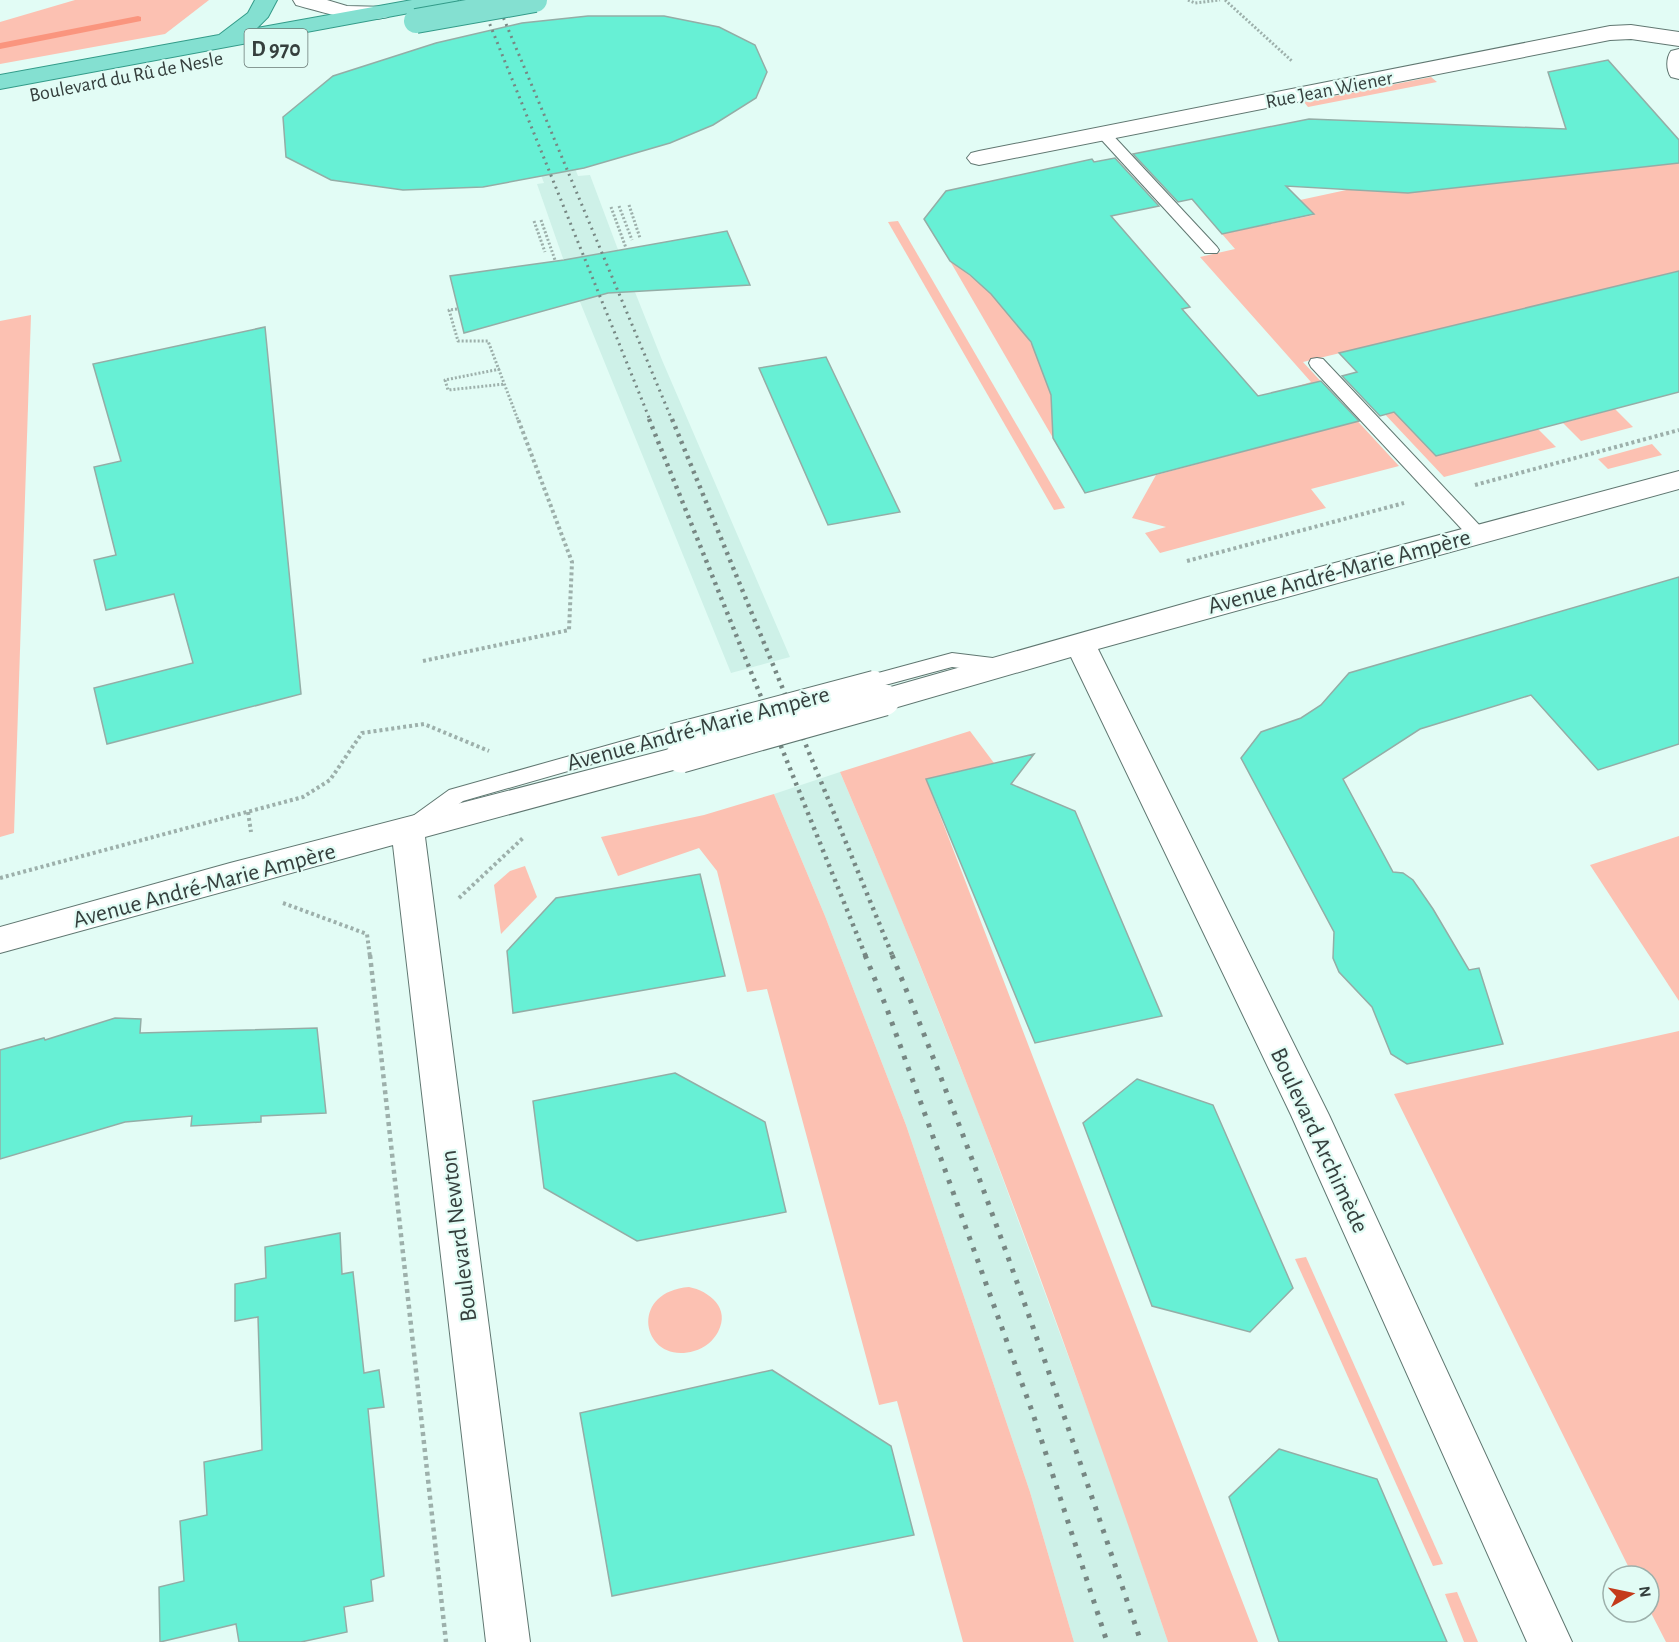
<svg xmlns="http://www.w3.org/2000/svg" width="1679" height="1642" font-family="'Alegreya Sans',sans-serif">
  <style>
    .built { fill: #cef1e8 }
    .green { fill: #fcc1b2 }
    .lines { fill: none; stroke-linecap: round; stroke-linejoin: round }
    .stream { fill: #fa957e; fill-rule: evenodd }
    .building { fill: #67f0d5; stroke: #94ada6; stroke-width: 1.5 }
    .service-casing { stroke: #607771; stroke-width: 2 }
    .minor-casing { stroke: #607771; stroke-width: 2 }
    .primary-casing { stroke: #339b89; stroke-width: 2 }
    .path-far2 { stroke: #9db0ab; stroke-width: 3; stroke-dasharray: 2 2; stroke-linecap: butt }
    .path-far1 { stroke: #9db0ab; stroke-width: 4; stroke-dasharray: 3 3; stroke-linecap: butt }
    .path { stroke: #9db0ab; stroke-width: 4.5; stroke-dasharray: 4 4; stroke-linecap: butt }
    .service { fill: #fff; fill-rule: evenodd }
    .minor { fill: #fff; fill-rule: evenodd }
    .primary { fill: #84e0d1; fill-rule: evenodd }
    .rail-far2 { stroke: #778783; stroke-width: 3; stroke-dasharray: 2 4.5; stroke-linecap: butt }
    .rail-far1 { stroke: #778783; stroke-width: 4.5; stroke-dasharray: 3 5; stroke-linecap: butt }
    .rail { stroke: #778783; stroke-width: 5; stroke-dasharray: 4 8; stroke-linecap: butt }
    .service-bridge-casing { stroke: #607771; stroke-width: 22; stroke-linecap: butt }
    .minor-bridge-casing { stroke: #607771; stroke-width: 33; stroke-linecap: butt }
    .primary-bridge-casing { stroke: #339b89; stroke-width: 26; stroke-linecap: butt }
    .service-bridge { stroke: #fff; stroke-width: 20 }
    .minor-bridge { stroke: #fff; stroke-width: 31 }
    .primary-bridge { stroke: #84e0d1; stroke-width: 24 }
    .labels { text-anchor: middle; stroke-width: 4.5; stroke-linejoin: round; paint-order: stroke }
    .far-street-label { font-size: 20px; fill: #353f3d; stroke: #e2fcf5 }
    .shield { fill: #e2fcf5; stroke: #697874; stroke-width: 1.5 }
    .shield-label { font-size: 22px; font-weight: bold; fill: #353f3d }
    .street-label { font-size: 24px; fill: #353f3d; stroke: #e2fcf5 }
  </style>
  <rect width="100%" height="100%" fill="#e2fcf5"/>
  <g class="built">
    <polygon points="569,153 578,176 590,175 620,255 565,264 537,184 544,183 535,160"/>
    <polygon points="633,287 662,360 790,657 731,673 578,297"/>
    <polygon points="840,772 894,900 977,1109 1111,1472 1168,1642 1074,1642 1030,1492 906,1125 825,916 774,794"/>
  </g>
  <g class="green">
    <polygon points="75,0 209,0 165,34 0,64 0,22"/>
    <polygon points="1431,77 1437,82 1308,107 1304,102"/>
    <polygon points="1679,163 1679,271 1303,362 1399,466 1311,489 1326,508 1160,553 1145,533 1166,527 1132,518 1156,475 1335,427 1298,386 1311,382 1200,257 1235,249 1222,234 1314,215 1300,200 1351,189 1408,193"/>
    <polygon points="898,221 1065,508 1054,510 888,222"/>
    <path d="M950,261C993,290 1043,342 1051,396C1053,410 1053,424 1053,438Z"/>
    <polygon points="31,315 14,833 0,837 0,321"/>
    <polygon points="1373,389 1436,456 1538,429 1556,447 1444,477 1363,391"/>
    <polygon points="1615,409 1633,427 1581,441 1563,423"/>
    <polygon points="1652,444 1662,455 1608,469 1598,459"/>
    <path d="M970,731L994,763L926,779L1258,1642H1168C1069,1348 962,1057 840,772Z"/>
    <polygon points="774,794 825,916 906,1125 1030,1492 1074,1642 963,1642 897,1401 879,1405 767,989 747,992 717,871 699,848 618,876 601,837 704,815"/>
    <polygon points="1679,836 1679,1001 1590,865"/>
    <polygon points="525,866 537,897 501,934 494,885 510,871"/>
    <polygon points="1679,1031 1679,1642 1666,1642 1649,1609 1649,1576 1633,1576 1394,1094"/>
    <polygon points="1306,1257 1443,1564 1433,1566 1295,1259"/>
    <path d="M689,1287C709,1291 731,1308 718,1332C713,1341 705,1348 694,1351C643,1366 626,1292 689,1287Z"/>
    <polygon points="1457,1592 1478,1642 1464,1642 1445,1594"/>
  </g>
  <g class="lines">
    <polygon class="stream" points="138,16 141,17 141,21 0,49 0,43"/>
  </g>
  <g class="building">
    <polygon points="588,16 664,16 719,27 755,45 767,72 756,98 713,125 670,143 584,168 483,187 403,190 331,180 286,157 283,117 333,76 436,43 522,23"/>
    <polygon points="1608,60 1679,140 1679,163 1408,193 1286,186 1314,214 1222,234 1192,199 1178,202 1133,154 1309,119 1566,129 1548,72"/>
    <polygon points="1115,158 1159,206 1111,216 1190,307 1182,309 1258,396 1321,381 1359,421 1085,493 1053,438 1051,395 1031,342 991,294 970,275 950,261 924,219 946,191 1092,159 1094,162"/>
    <polygon points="727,231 750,285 608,293 464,333 450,276 564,260"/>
    <polygon points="1679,271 1679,392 1436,456 1394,412 1380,416 1342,376 1357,372 1339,353"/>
    <polygon points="265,327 301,694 107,744 94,688 193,663 174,594 106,610 94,560 116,555 94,467 121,461 93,364"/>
    <polygon points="826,357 900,512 828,525 759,368"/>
    <polygon points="1679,577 1679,744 1598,770 1531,695 1420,729 1343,779 1393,872 1403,873 1413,880 1433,909 1469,970 1479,968 1503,1044 1407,1064 1391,1054 1372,1007 1339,972 1333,958 1334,932 1241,758 1261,732 1301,718 1321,705 1349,673"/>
    <polygon points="1034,754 1011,784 1075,811 1162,1016 1035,1043 926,779"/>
    <polygon points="700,874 725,976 513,1013 507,951 556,898"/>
    <polygon points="115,1018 141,1019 140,1033 317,1028 326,1113 261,1116 261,1122 191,1126 192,1116 125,1122 0,1159 0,1050 44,1038 45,1040"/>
    <polygon points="675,1073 765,1122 786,1212 637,1241 544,1188 533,1101"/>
    <polygon points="1137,1079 1213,1105 1293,1288 1250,1332 1152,1306 1083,1123"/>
    <polygon points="340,1233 342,1274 353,1272 364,1373 379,1370 384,1407 368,1409 384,1576 371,1580 373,1601 344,1607 347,1632 301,1642 239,1642 236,1624 160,1642 159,1587 184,1581 180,1521 207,1515 204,1462 262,1450 258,1317 235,1321 235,1284 266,1278 265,1247"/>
    <polygon points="772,1370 891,1446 914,1535 612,1596 580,1413"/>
    <polygon points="1279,1449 1377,1479 1447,1642 1279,1642 1229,1497"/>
  </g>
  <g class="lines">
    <g class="service-casing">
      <g id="service">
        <polygon points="1103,129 1108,130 1217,247 1219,250 1217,253 1205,253 1098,136 1096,133"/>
        <polygon points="1317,358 1323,359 1484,530 1486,534 1484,538 1470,538 1311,367 1309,363 1311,359"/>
        <polygon points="952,653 1001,659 1008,661 1011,666 1008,671 1001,673 952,667 874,688 867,686 864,681 867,676"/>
        <polygon points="673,727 680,729 683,734 680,739 463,801 420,831 413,834 406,831 402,826 406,821 449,790"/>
      </g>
    </g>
    <g class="minor-casing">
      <g id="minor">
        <path d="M293,0H327L347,6L388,7L391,12L388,17C357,24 326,13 296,5Z"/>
        <polygon points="1631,25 1679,32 1679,46 1631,39 1610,40 979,165 971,163 967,158 971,153 979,151 1610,26"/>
        <path d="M1679,49V79L1671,77C1666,70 1666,58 1671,51Z"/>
        <polygon points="1679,471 1679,489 1098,649 1329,1115 1572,1642 1527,1642 1291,1115 1071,657 884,711 873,708 868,700 873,692 1204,598"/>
        <polygon points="681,746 692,749 697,757 692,765 425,837 530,1642 486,1642 393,845 0,953 0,927 230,863"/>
      </g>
    </g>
    <g class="primary-casing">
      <polygon id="primary" points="255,0 277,0 268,17 257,28 412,0 458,0 455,5 447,6 0,89 0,75 219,35 248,13"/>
    </g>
    <g class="path-far2">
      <polyline points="1188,0 1195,3 1220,0"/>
      <polyline points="1225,0 1293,62"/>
      <polyline points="629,205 640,238"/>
      <polyline points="619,206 632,240"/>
      <polyline points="611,207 626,248"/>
      <polyline points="541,220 555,260"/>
      <polyline points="534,221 545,252"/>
      <polyline points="457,309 449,310 458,341 488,341 518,420"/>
      <polyline points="500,369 445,380 448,390 505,384"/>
    </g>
    <g class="path-far1">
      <polyline points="1475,485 1679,430"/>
      <polyline points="1187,561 1404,503"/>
      <polyline points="423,661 569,630 572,562 518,419"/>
      <polyline points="248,812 251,832"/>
      <polyline points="0,878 303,797 330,780 362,733 424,724 489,751"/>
      <polyline points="459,898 523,838"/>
      <polyline points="283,903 367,934 370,957"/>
    </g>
    <polyline class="path" points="370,955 446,1642"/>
    <use href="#service" class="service"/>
    <use href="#minor" class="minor"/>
    <use href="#primary" class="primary"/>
    <g class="rail-far2">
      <polyline points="480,0 650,420"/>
      <polyline points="496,0 672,420"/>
    </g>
    <g class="rail-far1">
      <polyline points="649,419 866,957"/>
      <polyline points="672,419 893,957"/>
    </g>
    <g class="rail">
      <polyline points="865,955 887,1009 1033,1414 1107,1642"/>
      <path d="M892,955C985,1181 1063,1411 1141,1642"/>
    </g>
    <g class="service-bridge-casing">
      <polyline id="service-bridge" points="673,734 874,681"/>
    </g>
    <g class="minor-bridge-casing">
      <polyline id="minor-bridge" points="681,757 884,700"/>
    </g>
    <g class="primary-bridge-casing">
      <polyline id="primary-bridge" points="416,21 535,0"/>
    </g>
    <use href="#service-bridge" class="service-bridge"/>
    <use href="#minor-bridge" class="minor-bridge"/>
    <use href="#primary-bridge" class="primary-bridge"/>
  </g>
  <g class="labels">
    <g class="far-street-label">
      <text transform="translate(126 76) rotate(-11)" y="7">Boulevard du Rû de Nesle</text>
      <text transform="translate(1329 89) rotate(-11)" y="7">Rue Jean Wiener</text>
    </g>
    <rect class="shield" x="244.5" y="29" width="63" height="38" rx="4.5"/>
    <g class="shield-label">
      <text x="276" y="56">D 970</text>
    </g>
    <g class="street-label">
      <text transform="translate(1339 571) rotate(-15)" y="8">Avenue André-Marie Ampère</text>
      <text transform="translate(698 728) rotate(-15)" y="8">Avenue André-Marie Ampère</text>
      <text transform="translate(204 885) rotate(-15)" y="8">Avenue André-Marie Ampère</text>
      <text transform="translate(1320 1140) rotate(65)" y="8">Boulevard Archimède</text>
      <text transform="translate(458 1236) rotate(-97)" y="8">Boulevard Newton</text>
    </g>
  </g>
  <g transform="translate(1631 1594) rotate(81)"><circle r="28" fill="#e2fcf5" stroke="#9db0ab" stroke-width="1.5"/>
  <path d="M0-4.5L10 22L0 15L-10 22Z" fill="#c43a1a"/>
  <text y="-9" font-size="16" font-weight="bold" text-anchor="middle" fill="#353f3d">N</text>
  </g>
</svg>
